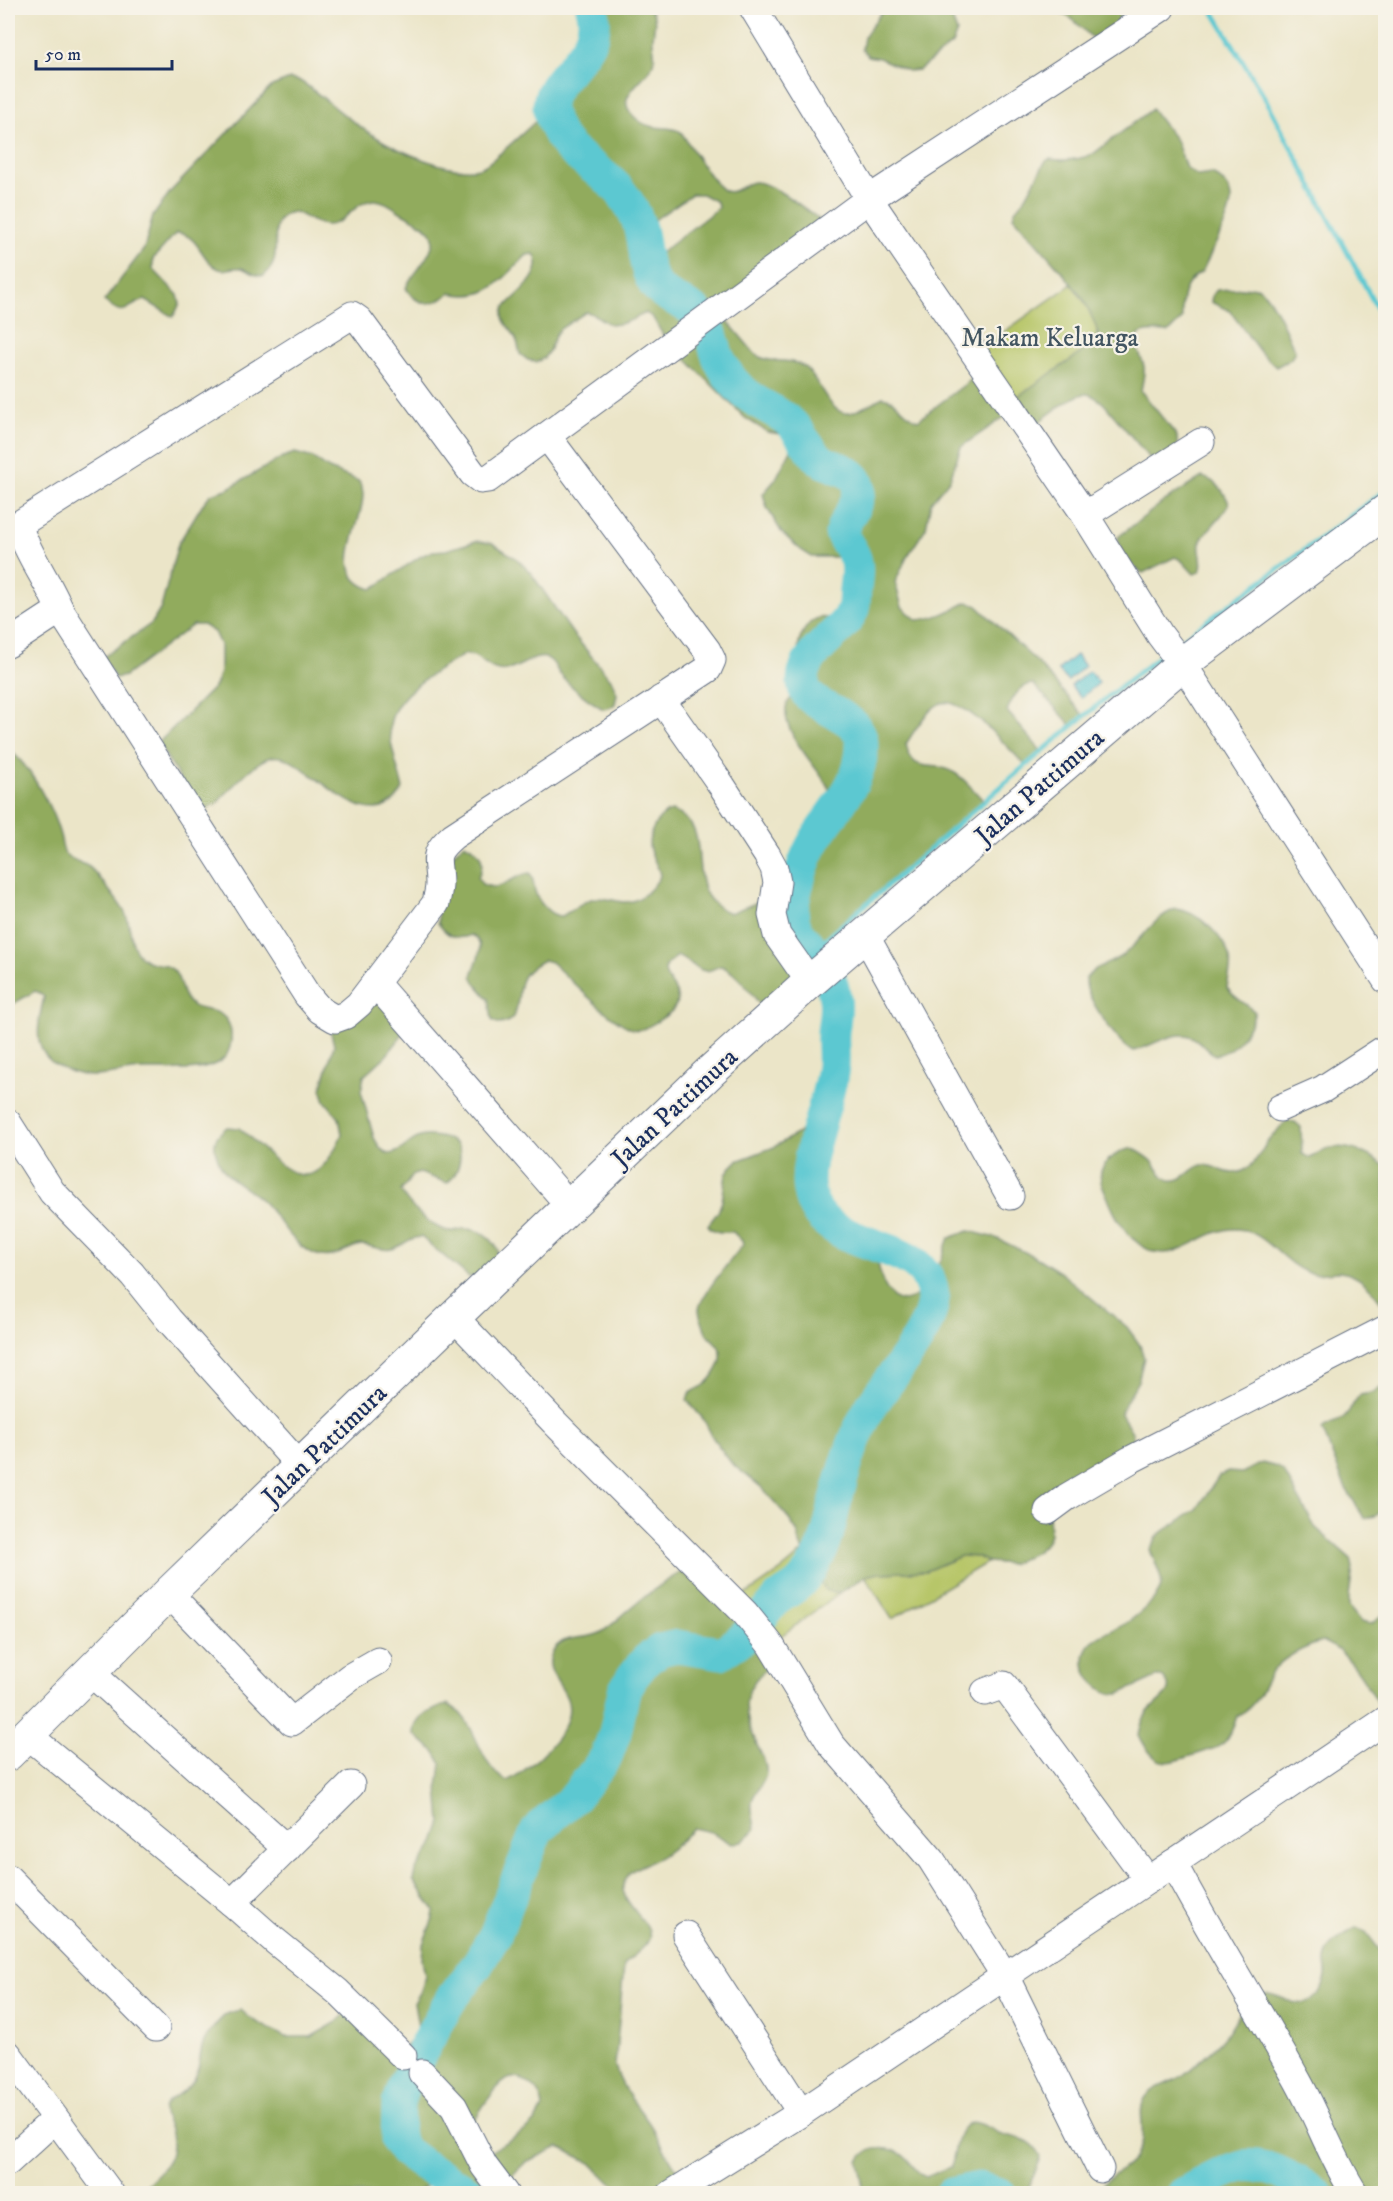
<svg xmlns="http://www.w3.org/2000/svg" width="1393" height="2201" font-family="'IM FELL DW Pica',serif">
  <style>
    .green { fill: #b7c669; stroke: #697a64; stroke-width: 1.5 }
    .forest { fill: #91ab5d; stroke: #566d5e; stroke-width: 1.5; fill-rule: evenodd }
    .water { fill: #5bc8d1; stroke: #3b7c98; stroke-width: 1.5 }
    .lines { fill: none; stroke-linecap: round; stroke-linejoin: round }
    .stream { stroke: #5bc8d1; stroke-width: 5 }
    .river { stroke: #5bc8d1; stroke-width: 33 }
    .minor-casing { stroke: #646f83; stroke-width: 29 }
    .major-casing { stroke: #646f83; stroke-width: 35 }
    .minor { stroke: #fff; stroke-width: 27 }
    .major { stroke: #fff; stroke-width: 33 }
    .labels { text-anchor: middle; stroke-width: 4.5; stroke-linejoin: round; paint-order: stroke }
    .park-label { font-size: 26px; fill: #425561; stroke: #f7f3e8 }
    .street-label { font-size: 26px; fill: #1b2f5e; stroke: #f7f3e8 }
  </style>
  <rect width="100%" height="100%" fill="#f7f3e8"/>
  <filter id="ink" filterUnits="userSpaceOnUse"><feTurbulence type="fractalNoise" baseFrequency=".0167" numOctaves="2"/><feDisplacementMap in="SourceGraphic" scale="12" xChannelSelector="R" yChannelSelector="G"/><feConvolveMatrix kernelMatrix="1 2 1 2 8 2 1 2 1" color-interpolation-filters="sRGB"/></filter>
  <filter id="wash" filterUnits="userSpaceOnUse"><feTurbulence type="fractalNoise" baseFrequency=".008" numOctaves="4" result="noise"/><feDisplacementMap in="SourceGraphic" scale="24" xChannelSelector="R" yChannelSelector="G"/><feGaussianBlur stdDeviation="1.35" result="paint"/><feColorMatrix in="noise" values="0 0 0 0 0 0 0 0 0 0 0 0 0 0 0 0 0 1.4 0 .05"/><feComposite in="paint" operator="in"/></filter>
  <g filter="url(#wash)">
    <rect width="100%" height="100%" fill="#ebe5c8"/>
    <g class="green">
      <path d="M1072,284C1080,296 1098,318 1097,332C1097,337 1094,342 1091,346L1008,403L974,353Z"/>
      <path d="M803,1551L812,1571L834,1593L841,1592L770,1644L735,1602C758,1585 783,1572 803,1551Z"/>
      <polygon points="961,1556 978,1557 988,1562 892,1619 865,1576 879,1573 926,1571"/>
    </g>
    <g class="forest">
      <path d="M592,8H649C658,19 654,25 653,38C652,46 656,54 654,61C649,82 604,97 641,122C654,131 669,125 681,132C689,144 714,187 725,191C736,195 744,182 755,182C773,182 814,216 830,227L719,311L756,355C770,364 786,358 801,365C818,373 828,416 849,413C857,412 874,401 883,397C898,399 904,416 918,420L985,369L1008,403L1091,346L1098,334L1095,324L1084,300L1062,272L1013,216L1015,210L1026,197L1045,162L1049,159C1064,161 1079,160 1093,154L1152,109L1176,140L1186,168L1198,176L1212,174C1221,179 1231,188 1231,200C1232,215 1209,256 1202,272C1183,282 1181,299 1182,319L1169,332C1158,332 1131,327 1137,347C1139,354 1142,359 1144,366C1145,374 1142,383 1141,391L1177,436L1178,456L1159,469L1104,404C1099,400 1094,395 1087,394C1074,392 1040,422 1027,431L1013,411L961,447L950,479L931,502L926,528L907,557L895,582L902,607L917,620C935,619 952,610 967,602L976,605L1038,663L1084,716L1072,726L1033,684C1019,685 1012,699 1007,711L1041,751L1025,765C1009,749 964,697 942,703C929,706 913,733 906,744C912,775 930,761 949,770C962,775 974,791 984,801L812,950C806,944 798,937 795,928C782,897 816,836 836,811C833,803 832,792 827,785C815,764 783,734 786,708C787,698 797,694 805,689C800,667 791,644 808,625C814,618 822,616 830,619C834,620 839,623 843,625L854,607L857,565L844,557H812L801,550L782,533L767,508L763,494L775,480L793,446L791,438L787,435L767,432L745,418L688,361L670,347L653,318L646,313C633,319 617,330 604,321C598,317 593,313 586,312L560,329L556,334L549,351L544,358L537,362L528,360L520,354C519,350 518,343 516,339C511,326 498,322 505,307C516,296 547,272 534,254L527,255C502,279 489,302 450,293C434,306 418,308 406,288L408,283C416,271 442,244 430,231C423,223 411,218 402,213C394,208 383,199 373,200C354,202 343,227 325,225C314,224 304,216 295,212C270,214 277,237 275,255C275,263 270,270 264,276C255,277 250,271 242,268C233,266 226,272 219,269C200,261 200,234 176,233L153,259V269L178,295L180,304L173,317L145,300C123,306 128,320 104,301L144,249L153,216L170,192L272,86L290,79L300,81C325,97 347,120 373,135C396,150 459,179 484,166C491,163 544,114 549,108C553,102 552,93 557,87C574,64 601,39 592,8ZM692,194H702L717,202L718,208L646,264L640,230Z"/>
      <polygon points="884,8 948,8 957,32 952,44 919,70 908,71 879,58 868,56 862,49 864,37"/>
      <polygon points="1053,8 1120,8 1117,37 1102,47 1072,19"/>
      <path d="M1257,287C1273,296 1287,334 1295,351L1291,359L1276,367L1260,352L1230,311L1211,302L1212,295L1217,290Z"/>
      <path d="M295,453L313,458L329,469L359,481C360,485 363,490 363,494C364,524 326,576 372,589L421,556L433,551L446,550L476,541L492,543L516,558L531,573L573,634L612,681L617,694L615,704L609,708L603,709C588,700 570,687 559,673C556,669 555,664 551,661C548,658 543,657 538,658C525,660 512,673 498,670C485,667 478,654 465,654C439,670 389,695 390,730C390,749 399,770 403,789C366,851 306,749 271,757C254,761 228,792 215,805L206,809L197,807L158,743L215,686L220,672V645L214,632L203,625H193L125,676L115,678L102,658L152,623L161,608L178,544L202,505L211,494L227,489L283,457Z"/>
      <path d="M1202,477C1217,481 1223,490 1229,503C1223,519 1203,531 1200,543C1198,553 1205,562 1200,572L1194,574L1181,560L1175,557L1143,573C1129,565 1120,553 1118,537L1163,502Z"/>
      <path d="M8,750C29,762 54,812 60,835C62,842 62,848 65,854C72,860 81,862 89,867C94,870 122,906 125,913C132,927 129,944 140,956C151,967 165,961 173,970C183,979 179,997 192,1005C202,1012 217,1008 225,1018C235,1030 233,1054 219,1062C200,1074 164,1069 142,1070C125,1071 109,1076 92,1076C83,1076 74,1073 66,1070C30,1055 37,1028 44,997L40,993L35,991L8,1007Z"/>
      <path d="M672,811C722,828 675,892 730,913L758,902L763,903L810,982L770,1018C757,1002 741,974 721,966C716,967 711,971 706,971C696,971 688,959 678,956C647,974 682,984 677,1002C675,1011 665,1016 658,1021C652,1024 645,1030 637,1030C615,1027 569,978 551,962L544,960C536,964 524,972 521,982C516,997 522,1022 499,1024L492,1020L489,999L477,985L472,976C475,962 489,944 471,935C456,941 447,936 438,923V870L464,843C480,851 487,860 478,877L482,884C501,894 511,875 530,873C534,879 533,884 535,891C538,902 551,917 562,916C572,910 584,900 595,898C605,897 614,901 623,902C639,903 653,889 660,876C659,866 652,859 650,850C646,836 658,814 672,811Z"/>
      <path d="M1176,909C1198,911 1225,937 1230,959C1232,968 1228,979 1227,988C1235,999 1246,1003 1255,1012C1249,1030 1236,1052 1215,1055C1207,1050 1201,1042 1192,1037C1176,1029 1150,1047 1133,1051C1117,1043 1095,1008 1088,992C1086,988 1086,983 1086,978C1098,964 1104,967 1118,958C1141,945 1150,918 1176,909Z"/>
      <path d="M375,983L404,1031L398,1041L386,1056L364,1076L361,1091L374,1138L380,1148L388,1154C401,1154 408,1141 420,1137C426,1135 433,1136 439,1137C456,1140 463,1146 459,1164C457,1173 454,1178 447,1183L420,1173L413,1175L401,1191C407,1205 434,1230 450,1231C455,1232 460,1229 464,1229C480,1229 491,1236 498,1250L494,1261L477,1277H469L421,1237C410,1237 402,1246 392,1249C378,1252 371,1244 361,1245C347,1247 337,1259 321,1256C293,1250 281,1219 262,1201C243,1183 223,1181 216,1153C212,1140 217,1135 227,1127L239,1128C280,1161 309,1212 342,1134L339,1118L325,1101L321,1089L334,1045L330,1029Z"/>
      <path d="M1287,1121L1295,1122L1301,1127L1302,1153L1309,1158C1315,1156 1320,1151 1326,1149C1347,1143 1369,1154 1385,1166V1307C1374,1292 1361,1274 1340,1272C1328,1271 1316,1277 1304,1271C1284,1263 1268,1236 1244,1230C1218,1224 1198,1244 1175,1251C1143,1262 1119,1226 1109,1201C1105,1190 1096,1177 1103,1167C1109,1157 1122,1150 1133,1148C1139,1152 1147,1156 1152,1161C1160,1170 1164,1185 1179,1179C1188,1176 1196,1163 1206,1165C1215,1166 1223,1173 1233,1173C1252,1173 1259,1154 1268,1141C1274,1134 1280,1127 1287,1121Z"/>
      <path d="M801,1131H808L817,1137C807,1173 800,1209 839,1232C850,1238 863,1241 874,1246C877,1257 879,1271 883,1282C899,1318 922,1295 935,1272C942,1262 944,1249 949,1238L969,1231L996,1238L1039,1259L1060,1272L1127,1327L1140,1345L1144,1358L1138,1381L1123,1407L1121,1414L1132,1432L1135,1444L1049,1511L1050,1534L1046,1543L1036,1552L1011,1564L988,1562L978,1557L961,1556L926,1571L879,1573L865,1576L841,1592L834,1593L826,1590L812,1571L798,1540V1533L786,1515L761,1487L732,1464L713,1438L704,1420L687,1400C689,1389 700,1390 707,1383C713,1378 720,1366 721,1359C723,1345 712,1342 706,1332C704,1327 699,1315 699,1310C698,1298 734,1256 743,1245L742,1241L733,1232C724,1232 714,1234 708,1225L718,1212L722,1201L726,1174L730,1168L737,1161L774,1147Z"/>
      <path d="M1385,1384V1441L1378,1447V1450L1385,1456V1507L1376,1516L1364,1518L1345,1487L1322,1429C1328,1423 1338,1423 1345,1416C1351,1410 1354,1401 1360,1395L1372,1393Z"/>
      <path d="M1262,1463L1277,1467L1284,1472L1315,1527L1351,1559L1353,1568L1349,1596V1607L1361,1622L1371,1624L1385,1614V1713C1367,1687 1353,1654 1323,1641C1307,1647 1289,1654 1277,1666C1260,1684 1263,1702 1237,1716C1227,1749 1221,1746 1191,1756C1161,1766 1156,1765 1139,1736C1140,1728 1142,1720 1147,1713C1155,1701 1180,1692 1162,1677H1156L1119,1694C1109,1695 1101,1690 1094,1683C1089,1679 1084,1669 1084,1663C1082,1636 1110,1634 1128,1622C1139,1614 1154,1602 1160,1589C1165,1578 1153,1561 1150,1549L1158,1536L1164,1531L1197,1509L1219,1476L1228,1472L1242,1473Z"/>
      <path d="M697,1564L779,1659C744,1683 738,1704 756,1742C759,1751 765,1760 766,1768C767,1782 758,1787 753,1798C749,1807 755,1820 755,1830L744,1840L732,1844L711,1832L693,1828C685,1838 673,1848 662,1856C650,1864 635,1865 626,1877C611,1900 655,1921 649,1939C645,1951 630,1955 624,1966L615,2066C622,2091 635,2102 649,2123C660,2140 669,2159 681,2176L671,2193H621L591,2163L559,2147L526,2162L505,2182L490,2153C509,2136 534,2134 543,2107C541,2096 538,2091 529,2084C524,2080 519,2077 512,2078C497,2080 475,2119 467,2132L505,2193H437L430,2184L416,2192V2194H136C157,2174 179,2162 170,2130C168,2122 162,2116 164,2108C166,2099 186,2092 193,2081C200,2071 199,2058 202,2046C204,2038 220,2018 227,2014C231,2012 237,2011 241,2010L251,2019L285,2037H311L337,2022L353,2006L396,2050L417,2038L418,2027L414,2003L422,1989L425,1975L422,1960L423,1944L433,1918L434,1910L413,1880L415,1871L433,1845L441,1822L438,1787L441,1763L435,1752L414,1734C413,1717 433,1710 447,1704C479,1718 476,1766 507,1781C529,1770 575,1731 568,1702C564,1685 543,1672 552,1653C562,1632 584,1641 600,1633C612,1626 621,1616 632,1607C652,1590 673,1575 697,1564Z"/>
      <path d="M1356,1928L1366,1932L1385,1957V2193L1096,2194C1101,2179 1126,2171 1135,2157C1150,2135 1136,2115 1144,2100C1151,2086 1174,2083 1186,2073C1199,2062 1215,2049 1225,2036C1235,2022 1242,2006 1256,1997C1275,1985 1293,2013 1312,2000C1319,1995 1327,1981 1326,1972C1326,1968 1324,1963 1325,1959C1328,1944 1344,1934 1356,1928Z"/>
      <path d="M972,2122C983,2123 989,2128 999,2133C1018,2140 1029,2135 1041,2156C1039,2168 1029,2178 1029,2190L1033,2193H858L862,2191L863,2182L859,2162C866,2144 893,2146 905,2157C913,2164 916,2173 926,2177L951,2167C957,2150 953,2130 972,2122Z"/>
    </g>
    <g class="water">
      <polygon points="1076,655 1085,666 1068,681 1058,670"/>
      <polygon points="1089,671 1099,683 1081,698 1071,686"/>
    </g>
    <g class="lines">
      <g class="stream">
        <polyline points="1211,8 1266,100 1386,325"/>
        <polyline points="1176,644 1386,490"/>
        <path d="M812,950C930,852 1041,746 1164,653"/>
      </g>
      <g class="river">
        <path d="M472,2194L423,2165L404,2151L397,2141L398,2103L404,2084L448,2004L477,1965L495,1935L537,1830L575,1797L606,1757L615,1733L624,1691L633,1676L646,1660L660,1650L677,1646L721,1653C728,1648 736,1644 743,1638C756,1625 766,1610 779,1598C786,1592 795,1589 801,1582C808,1575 815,1563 820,1554C828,1538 831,1520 835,1503C844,1471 853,1437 870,1408C887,1380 933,1330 933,1298C931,1233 819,1257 809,1191C805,1167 815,1141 821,1118C826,1101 831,1083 833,1066C834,1054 832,1043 833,1032C834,1021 837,1010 835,998C833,985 827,966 818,955C803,939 789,928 793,904C797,883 804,858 815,840C833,810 862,783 862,745C862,709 801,712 803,679C805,649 843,635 853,609C855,603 854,595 855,589C856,580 858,571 856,562C854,551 845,543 841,533C845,517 864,499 858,483C854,471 834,467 824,462C810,453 803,436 792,424C780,412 763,407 750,397C737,388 726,374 719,359C713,346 713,333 705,321C692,302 662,300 652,280C642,261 645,238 637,219C634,211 628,202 623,195C605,170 569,158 556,129C554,123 549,113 549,107C548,75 606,53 592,8"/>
        <polyline points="951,2194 979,2188 1000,2194"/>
        <path d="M1183,2194C1198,2185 1226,2170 1243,2166C1266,2162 1298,2181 1317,2194"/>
      </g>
    </g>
  </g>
  <g filter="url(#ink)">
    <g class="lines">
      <g class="minor-casing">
        <g id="minor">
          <polyline points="753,8 869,199 1085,515 1160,635 1188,672 1386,980"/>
          <polyline points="1085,515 1201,442"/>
          <path d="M60,610L307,995L320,1010L335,1019L346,1015L359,1004L436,903C437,897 439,890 439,884C439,858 430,856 453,836L708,669L712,660L707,650L547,436"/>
          <path d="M8,644L60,610C48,581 28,555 18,525L352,315L359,320L473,474L481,480L488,479L869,199L1161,8"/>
          <polyline points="661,699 722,786 767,855 774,868 777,882 772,915 777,935 810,982"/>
          <polyline points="863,936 869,942 1010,1196"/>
          <polyline points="375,983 570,1206"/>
          <polyline points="1280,1108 1323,1089 1386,1048"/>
          <polyline points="8,1123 52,1192 132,1274 169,1320 301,1467"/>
          <polyline points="454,1317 556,1424 745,1613 770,1644 831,1744 931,1859 1005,1976 1386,1720"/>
          <polyline points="1048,1511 1067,1497 1130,1460 1386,1329"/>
          <polyline points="170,1592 177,1602 292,1722 350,1677 378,1661"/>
          <polyline points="90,1672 287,1849"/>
          <polyline points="985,1692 1004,1685 1148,1880"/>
          <polyline points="28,1733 35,1741 232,1903 275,1941 338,1992 403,2056"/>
          <path d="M1173,1863C1211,1935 1255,2004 1295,2076C1317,2114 1331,2157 1355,2194"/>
          <polyline points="8,1878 156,2028"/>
          <polyline points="232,1903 351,1785"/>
          <polyline points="686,1935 801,2113"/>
          <polyline points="8,2054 111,2194"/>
          <polyline points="422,2073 454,2107 484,2166 505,2194"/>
          <polyline points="8,2162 55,2119"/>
          <polyline points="671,2194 801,2113 1005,1976 1100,2169"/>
        </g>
      </g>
      <g class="major-casing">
        <polyline id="major" points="8,1754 170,1592 454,1317 710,1072 810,982 1182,664 1386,511"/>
      </g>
      <use href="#minor" class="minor"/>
      <use href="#major" class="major"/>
    </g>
  </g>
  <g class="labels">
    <g class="park-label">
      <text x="1050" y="346">Makam Keluarga</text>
    </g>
    <g class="street-label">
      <text transform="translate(1039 786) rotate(-41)" y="9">Jalan Pattimura</text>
      <text transform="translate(674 1107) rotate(-43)" y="9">Jalan Pattimura</text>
      <text transform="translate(324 1444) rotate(-44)" y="9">Jalan Pattimura</text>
    </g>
  </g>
  <rect width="1393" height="2201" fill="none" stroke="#f7f3e8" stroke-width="30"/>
  <path d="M36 60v9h136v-9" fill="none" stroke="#1b2f5e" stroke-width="3"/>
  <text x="45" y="60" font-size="18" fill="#1b2f5e" stroke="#f7f3e8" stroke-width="4.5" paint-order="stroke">50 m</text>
</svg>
